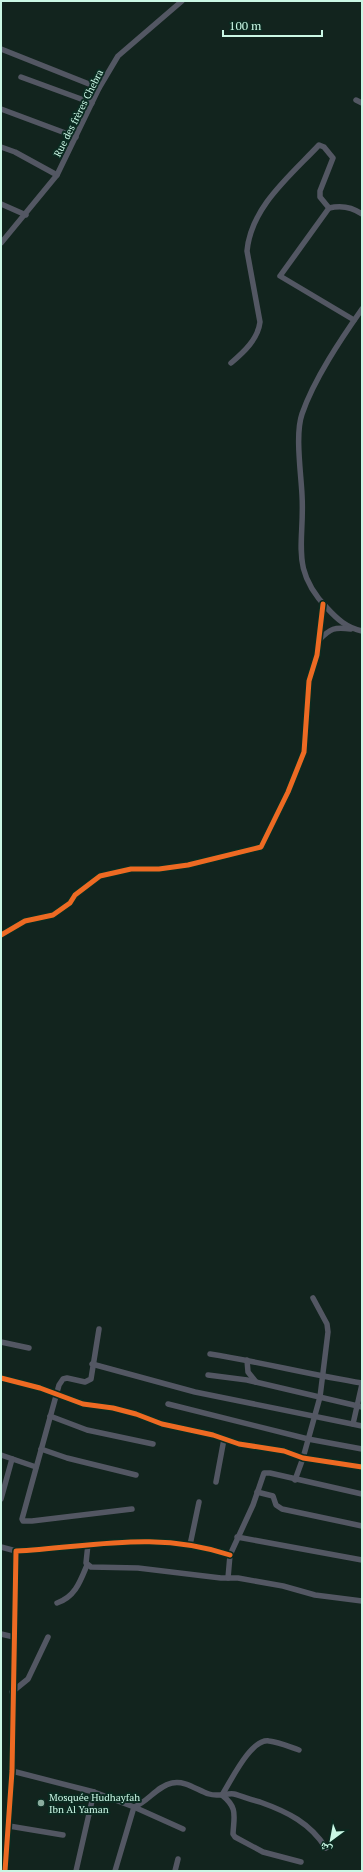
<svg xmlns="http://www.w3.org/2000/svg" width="363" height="1872" font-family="'PT Serif','Noto Naskh Arabic',serif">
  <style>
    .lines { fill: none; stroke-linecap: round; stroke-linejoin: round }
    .street { stroke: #535763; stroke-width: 5.5 }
    .cycleway-casing { stroke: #0b2b21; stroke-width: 8 }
    .cycleway { stroke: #ed6a23; stroke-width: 5 }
    .poi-dot { fill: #8aad9f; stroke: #0b2b21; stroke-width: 1.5 }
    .labels { text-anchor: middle; stroke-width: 4; stroke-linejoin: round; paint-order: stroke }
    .street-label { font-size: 10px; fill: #caf7e5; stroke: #0b2b21 }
    .poi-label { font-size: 10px; fill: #caf7e5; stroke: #0b2b21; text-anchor: start }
  </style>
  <rect width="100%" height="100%" fill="#12241e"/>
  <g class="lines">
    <g class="street">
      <polyline points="1,49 99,88"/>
      <polyline points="21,77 92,103"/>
      <polyline points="356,100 362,103"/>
      <polyline points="1,109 76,137"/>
      <polyline points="1,147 15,152 57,175"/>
      <polyline points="1,204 26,215"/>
      <polyline points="1,243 57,175 99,88 118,56 182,1"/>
      <path d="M362,309C341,339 314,379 302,414C295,434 301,473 302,495C305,543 289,568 327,608C337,619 347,628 362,631"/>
      <path d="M354,320L280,276L329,208C341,205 352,207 362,214"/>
      <path d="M231,363C244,352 258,339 260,322L247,251C251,207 290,176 319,145L324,147L333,158L320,191V197L329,208"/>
      <path d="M319,640C331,628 334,627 351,629"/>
      <polyline points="1,935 25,921 53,915 70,903 75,895 100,876 131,869 159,869 188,865 261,847 288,792 304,752 309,681 317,655 323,604"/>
      <polyline points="99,1329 91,1379 85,1382 67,1378 63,1379 59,1385 22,1519 23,1521 32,1521 132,1509"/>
      <polyline points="1,1342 29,1348"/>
      <path d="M210,1354C261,1362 311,1375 362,1383"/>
      <polyline points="247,1360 248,1372 256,1382"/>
      <polyline points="92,1364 195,1392 362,1426"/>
      <polyline points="208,1375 247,1380 362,1407"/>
      <polyline points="1,1378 40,1388 83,1404 113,1408 136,1414 162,1424 213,1435 239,1444 284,1451 303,1458 362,1467"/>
      <polyline points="168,1404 308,1439 362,1449"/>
      <polyline points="50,1416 87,1430 153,1444"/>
      <polyline points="353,1424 362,1384"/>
      <polyline points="41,1449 67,1458 136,1475"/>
      <polyline points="1,1455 36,1467"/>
      <polyline points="295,1480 303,1458 320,1397 328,1332 327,1324 313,1298"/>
      <polyline points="216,1482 224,1439"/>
      <polyline points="257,1492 273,1496 276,1505 282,1509 362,1526"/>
      <polyline points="1,1499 12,1459"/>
      <polyline points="237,1537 362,1560"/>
      <polyline points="88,1544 86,1563 91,1567 138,1568 221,1578 238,1578 283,1586 315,1595 362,1601"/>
      <polyline points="190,1545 199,1502"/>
      <polyline points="1,1547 16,1551"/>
      <polyline points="228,1578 230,1555 253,1505 264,1473 270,1473 362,1494"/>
      <path d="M57,1603C75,1597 80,1582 87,1565"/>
      <polyline points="1,1634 14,1637"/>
      <polyline points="12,1692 28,1679 48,1637"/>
      <path d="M299,1750C290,1747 279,1742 269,1741C251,1738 231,1781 222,1795C238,1808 234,1815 233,1834L235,1837L263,1852L301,1862"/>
      <polyline points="12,1771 94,1792 134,1807 115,1871"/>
      <path d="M134,1807C148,1802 157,1786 172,1783C185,1780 197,1790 209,1794C218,1797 226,1793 234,1794C242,1796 251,1800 260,1802C288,1812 310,1823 326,1848"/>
      <polyline points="134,1807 183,1829"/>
      <polyline points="9,1826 63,1835"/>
      <path d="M5,1871L12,1771L16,1551C92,1547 155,1530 230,1555"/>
      <polyline points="76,1871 94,1792"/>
      <polyline points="175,1871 178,1859"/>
    </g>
    <g class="cycleway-casing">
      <g id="cycleway">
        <polyline points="1,935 25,921 53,915 70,903 75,895 100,876 131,869 159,869 188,865 261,847 288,792 304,752 309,681 317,655 323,604"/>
        <polyline points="1,1378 40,1388 83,1404 113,1408 136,1414 162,1424 213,1435 239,1444 284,1451 303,1458 362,1467"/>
        <path d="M5,1871L12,1771L16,1551C92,1547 155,1530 230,1555"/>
      </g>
    </g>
    <use href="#cycleway" class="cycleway"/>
  </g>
  <circle class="poi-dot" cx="41" cy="1803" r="4"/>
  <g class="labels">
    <g class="street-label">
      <text transform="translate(78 113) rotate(-63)" y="4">Rue des frères Chebra</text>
    </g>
    <g class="poi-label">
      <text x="49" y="1801">Mosquée Hudhayfah<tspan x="49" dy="12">Ibn Al Yaman</tspan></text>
    </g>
  </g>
  <rect width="363" height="1872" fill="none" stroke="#caf7e5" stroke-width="4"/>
  <g transform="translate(331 1840) rotate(212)" stroke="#0b2b21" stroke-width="3" paint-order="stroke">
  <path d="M0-3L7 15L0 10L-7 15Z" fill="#caf7e5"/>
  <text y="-6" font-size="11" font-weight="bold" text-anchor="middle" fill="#caf7e5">ش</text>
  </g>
  <path d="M223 30v6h99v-6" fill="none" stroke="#caf7e5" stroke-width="2"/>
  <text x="229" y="30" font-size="12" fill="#caf7e5" stroke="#0b2b21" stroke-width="3" paint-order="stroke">100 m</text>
</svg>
